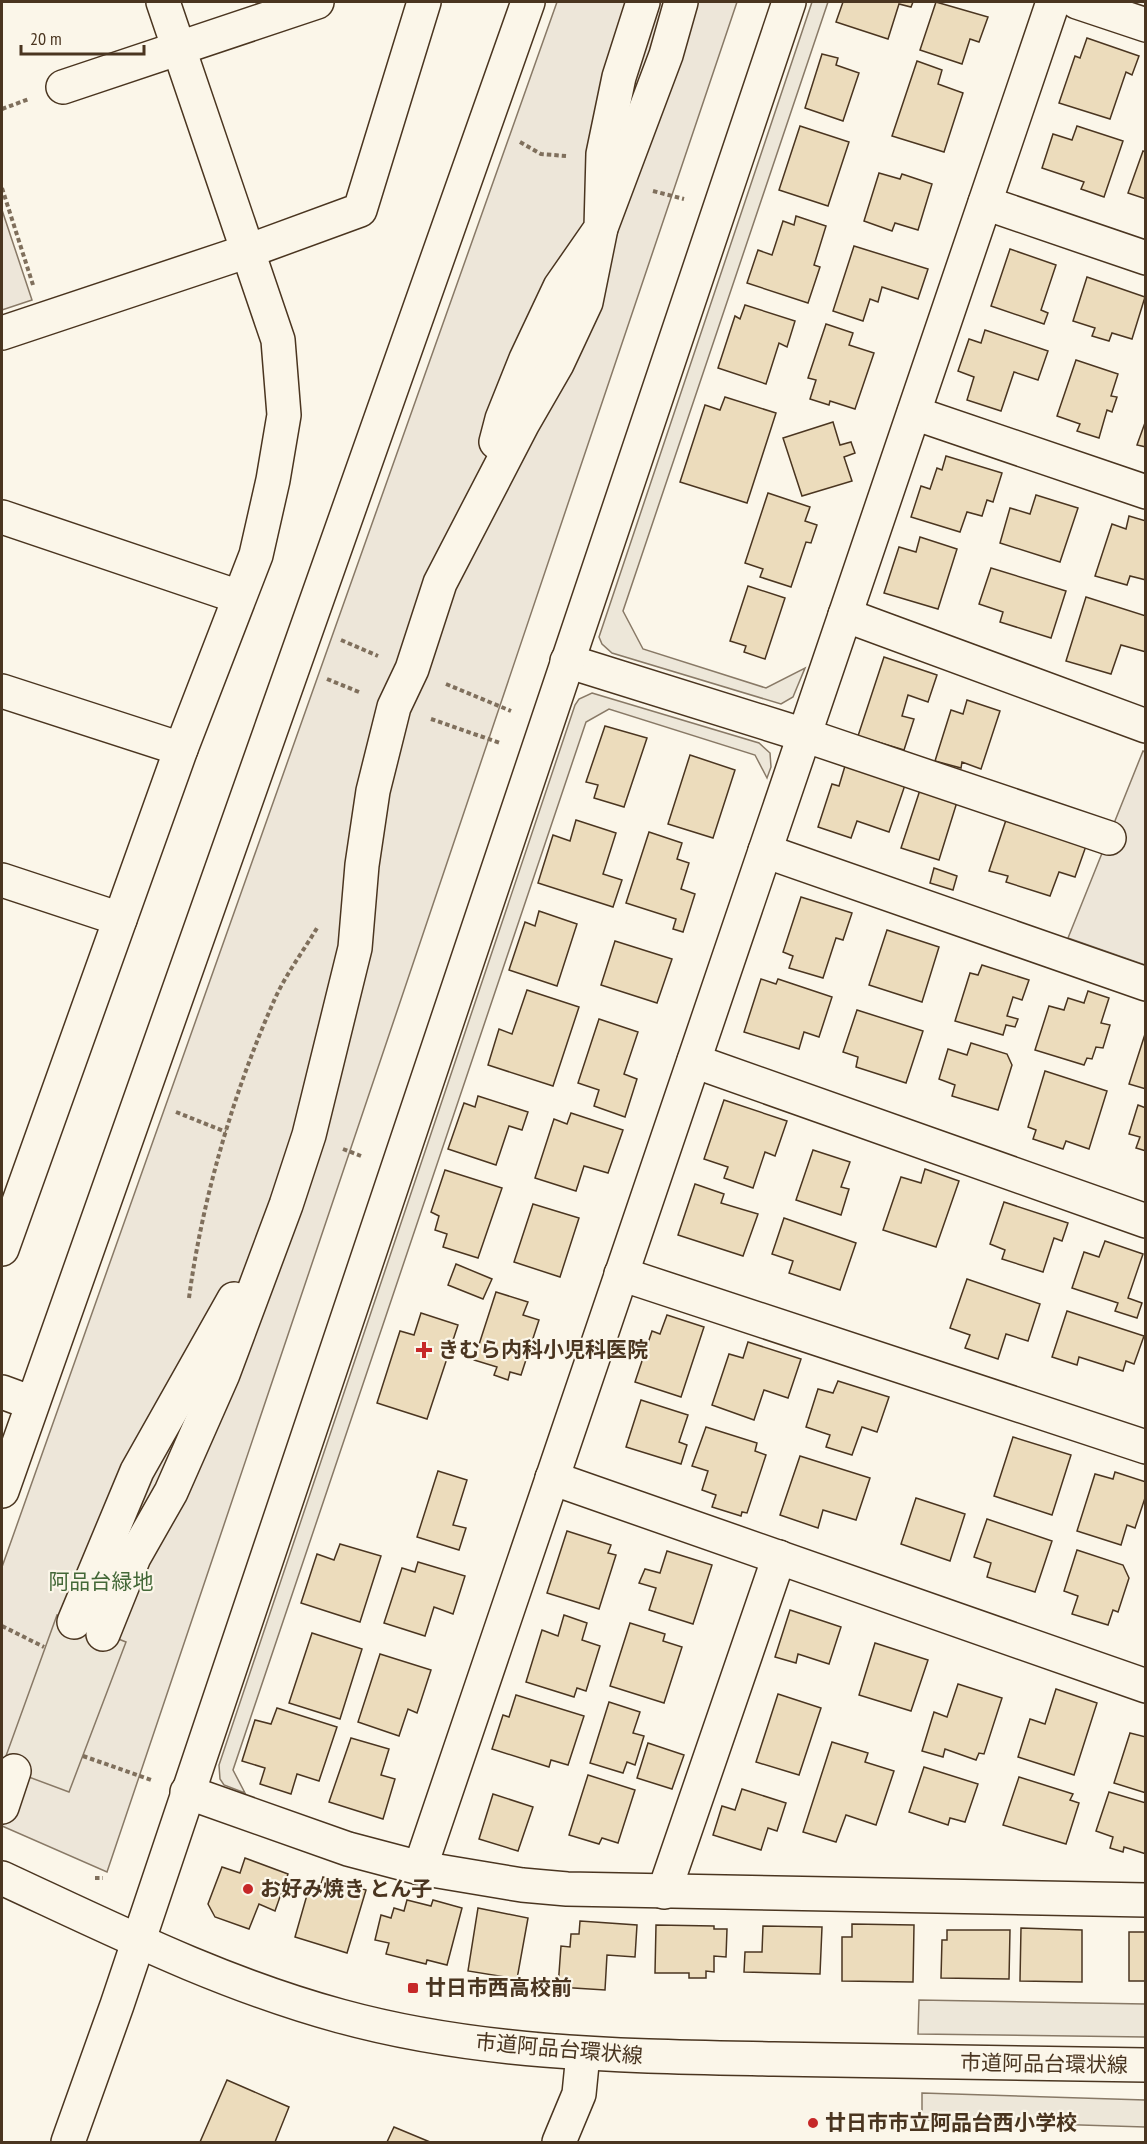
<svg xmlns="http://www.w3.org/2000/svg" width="1147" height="2144" font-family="'PT Sans Narrow','Noto Sans JP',sans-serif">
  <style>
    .green { fill: #ede6d9; stroke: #887966; stroke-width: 1.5 }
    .parking { fill: #ede7d9; stroke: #887966; stroke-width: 1.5 }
    .building { fill: #ecdcbc; stroke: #4a3520; stroke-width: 1.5 }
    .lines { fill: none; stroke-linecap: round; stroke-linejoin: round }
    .street-casing { stroke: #4a3520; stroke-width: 36 }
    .secondary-casing { stroke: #4a3520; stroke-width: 36 }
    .path { stroke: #7f6f5c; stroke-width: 4; stroke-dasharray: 4.5 3; stroke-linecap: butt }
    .street { stroke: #fbf6e9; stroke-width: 33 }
    .secondary { stroke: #fbf6e9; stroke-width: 33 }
    .poi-dot { fill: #c62828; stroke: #fbf6e9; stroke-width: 2 }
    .labels { text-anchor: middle; stroke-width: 4.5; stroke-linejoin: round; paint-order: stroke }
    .poi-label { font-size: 21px; font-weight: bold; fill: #4a3520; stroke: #fbf6e9; text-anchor: start }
    .park-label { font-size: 21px; fill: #436837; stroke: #fbf6e9 }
    .street-label { font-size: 21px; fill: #4a3520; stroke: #fbf6e9 }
  </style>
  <rect width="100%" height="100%" fill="#fbf6e9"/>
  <g class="green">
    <polygon points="557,2 737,2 107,1872 2,1826 2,1567"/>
    <polygon points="2,210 32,300 2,310"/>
    <polygon points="1143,751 1145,752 1145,965 1068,938"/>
  </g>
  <g class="parking">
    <polygon points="812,2 828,2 623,611 643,649 766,688 805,668 793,697 781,704 612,653 602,644 599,637"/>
    <polygon points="592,693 759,743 770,753 771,767 767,778 755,755 609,709 586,722 233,1770 245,1793 224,1785 220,1779 219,1765 575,705 579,699"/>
    <polygon points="57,1615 126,1642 69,1792 2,1767"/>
    <polygon points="919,2000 1145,2004 1145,2037 918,2034"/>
    <polygon points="922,2093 1145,2100 1145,2127 922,2120"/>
  </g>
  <g class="building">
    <polygon points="843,2 913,2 911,7 899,4 888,39 836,22"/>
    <polygon points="936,2 988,17 979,42 970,39 962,64 920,50"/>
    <polygon points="1087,38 1139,56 1132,75 1126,72 1110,119 1059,103 1075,56 1080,58"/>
    <polygon points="822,54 838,58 836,65 859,73 843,121 805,108"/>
    <polygon points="917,61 942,70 938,84 963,93 944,152 892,136"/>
    <polygon points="800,126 849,142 828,206 779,190"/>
    <polygon points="1077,126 1123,141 1104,197 1081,189 1084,182 1042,168 1053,134 1072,140"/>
    <polygon points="1143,151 1146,152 1146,199 1128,193"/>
    <polygon points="879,173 900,179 902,174 932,184 918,230 895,223 892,231 864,221"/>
    <polygon points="796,216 826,226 814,265 820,267 808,303 747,283 758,250 772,255 783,221 794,225"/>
    <polygon points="854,246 928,269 918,299 882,287 878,302 870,299 863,321 833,311"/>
    <polygon points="1010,249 1056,265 1041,310 1048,313 1044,324 991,306"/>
    <polygon points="1087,277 1145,297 1132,339 1112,333 1109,341 1092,336 1095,328 1073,321"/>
    <polygon points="745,305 795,321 787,347 779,343 766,384 718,368 735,316 740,319"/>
    <polygon points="826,324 853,333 849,345 874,353 855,409 830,401 829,405 810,399 816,380 808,378"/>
    <polygon points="985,330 1048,351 1038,380 1014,372 1001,411 967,400 974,377 958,371 969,339 981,343"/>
    <polygon points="1076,360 1118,374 1111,396 1117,397 1112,412 1107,410 1099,438 1077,431 1080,424 1057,416"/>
    <polygon points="725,397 776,413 747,503 680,482 705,405 720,410"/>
    <polygon points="1146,420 1146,447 1137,445"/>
    <polygon points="833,422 840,445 851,442 855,453 844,457 852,481 802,496 783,438"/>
    <polygon points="946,456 1002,473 993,502 987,500 982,516 967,512 960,532 911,517 921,486 930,489 937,468 942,470"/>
    <polygon points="768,493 810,507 805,521 817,525 811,543 806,542 791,587 760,577 763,569 745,563"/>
    <polygon points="1036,495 1078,508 1060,562 1000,543 1010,508 1030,514"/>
    <polygon points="1129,516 1146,521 1146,580 1130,576 1127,585 1095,576 1112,524 1126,529"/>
    <polygon points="920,537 957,549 938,609 884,593 899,547 916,552"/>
    <polygon points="991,568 1066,591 1051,638 1000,622 1003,612 979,604"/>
    <polygon points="748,586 785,598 765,659 744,652 746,646 730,641"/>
    <polygon points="1086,597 1146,616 1146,652 1121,645 1111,674 1066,661"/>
    <polygon points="884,657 937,675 928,702 908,695 902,716 914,719 904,750 858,736"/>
    <polygon points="967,700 1000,711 981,769 962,762 961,768 935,761 951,710 963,714"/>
    <polygon points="605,726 647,738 624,807 594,798 598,785 586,782"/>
    <polygon points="690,755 735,770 713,838 668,824"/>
    <polygon points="845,766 905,785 889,832 857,821 851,838 818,827 832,784 839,786"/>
    <polygon points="920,790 957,802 939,860 901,848"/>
    <polygon points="576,820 616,833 603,874 622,880 613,907 538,883 553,835 570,841"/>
    <polygon points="1006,820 1086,846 1075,877 1059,872 1050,896 1006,882 1008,876 989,871"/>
    <polygon points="649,832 682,843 677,859 689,863 681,889 695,894 683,932 673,929 676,919 626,903"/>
    <polygon points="934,868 957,876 953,890 930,883"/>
    <polygon points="801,897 852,913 843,940 836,938 823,978 789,968 793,956 783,952"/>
    <polygon points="539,911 577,924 557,986 509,970 525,922 535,926"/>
    <polygon points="887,930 939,947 922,1002 869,985"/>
    <polygon points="615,941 672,959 657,1003 601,985"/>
    <polygon points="982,965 1029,980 1022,1000 1013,997 1007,1016 1018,1019 1015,1027 1006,1025 1003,1035 955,1021 970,973 978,975"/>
    <polygon points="761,979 776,984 778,979 832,997 819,1037 804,1032 799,1049 744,1032"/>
    <polygon points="527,990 579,1007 553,1086 488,1065 499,1029 512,1034"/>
    <polygon points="1088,991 1109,998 1101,1023 1110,1025 1103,1048 1096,1047 1092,1059 1087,1058 1084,1065 1035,1050 1049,1006 1064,1010 1068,998 1084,1003"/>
    <polygon points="857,1010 923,1031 906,1083 856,1067 858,1057 843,1052"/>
    <polygon points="599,1019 638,1032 624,1074 637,1079 625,1117 594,1106 599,1090 578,1083"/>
    <polygon points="1146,1031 1146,1089 1129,1084"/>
    <polygon points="971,1043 1007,1054 1012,1065 998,1110 952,1096 955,1085 939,1079 948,1049 967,1055"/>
    <polygon points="1045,1071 1107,1091 1089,1149 1066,1141 1063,1149 1033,1139 1036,1130 1028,1127"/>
    <polygon points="478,1096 528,1112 522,1130 509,1126 496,1165 448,1149 464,1103 475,1107"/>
    <polygon points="724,1100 787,1121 775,1156 765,1152 753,1188 724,1178 728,1167 704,1159"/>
    <polygon points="1138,1105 1146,1108 1146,1151 1136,1148 1140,1137 1129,1134"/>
    <polygon points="571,1113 623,1130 608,1173 584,1166 576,1191 535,1178 554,1119 567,1124"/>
    <polygon points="813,1150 850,1162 841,1187 849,1189 841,1215 796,1200"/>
    <polygon points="925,1169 959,1181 936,1247 883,1230 901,1177 921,1183"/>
    <polygon points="445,1170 502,1188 478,1258 443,1247 447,1234 435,1230 439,1216 431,1212"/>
    <polygon points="695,1184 724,1194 721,1203 758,1214 743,1256 678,1235"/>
    <polygon points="1004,1202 1068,1223 1062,1241 1054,1238 1043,1272 1002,1259 1005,1250 990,1244"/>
    <polygon points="533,1204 579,1218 560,1277 514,1262"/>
    <polygon points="784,1218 856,1243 840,1290 789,1273 793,1261 772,1254"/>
    <polygon points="1105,1241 1143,1254 1128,1298 1142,1303 1137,1318 1115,1311 1118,1303 1072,1288 1084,1252 1099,1257"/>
    <polygon points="456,1264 492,1279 483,1299 448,1285"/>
    <polygon points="967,1279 1040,1304 1028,1341 1006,1334 998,1359 965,1348 970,1335 950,1328"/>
    <polygon points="496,1292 528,1302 523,1315 539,1320 521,1375 510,1372 508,1380 494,1375 497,1367 474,1360"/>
    <polygon points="1067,1311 1144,1336 1134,1364 1126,1361 1123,1371 1079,1357 1077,1365 1052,1357"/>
    <polygon points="421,1313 458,1325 427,1419 377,1403 400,1331 414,1335"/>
    <polygon points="667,1315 704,1327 681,1397 635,1382 652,1331 660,1334"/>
    <polygon points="748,1342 801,1359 788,1398 764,1390 754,1420 712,1405 729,1354 743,1358"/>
    <polygon points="838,1381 889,1397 877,1432 862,1427 852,1455 826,1447 830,1435 806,1427 818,1389 833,1393"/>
    <polygon points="641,1400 688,1415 679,1442 687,1445 681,1464 626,1447"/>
    <polygon points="706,1427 757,1443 755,1451 766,1455 747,1513 742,1512 741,1516 712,1507 716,1495 702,1490 708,1471 692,1466"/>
    <polygon points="1013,1437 1071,1455 1052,1515 994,1496"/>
    <polygon points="800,1456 870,1478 856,1520 823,1510 818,1528 780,1515"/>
    <polygon points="438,1471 467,1480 453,1525 466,1528 459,1550 417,1537"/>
    <polygon points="1115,1472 1146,1482 1146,1495 1135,1528 1127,1525 1121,1545 1077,1531 1095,1474 1113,1479"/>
    <polygon points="916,1498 965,1514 950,1561 901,1544"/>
    <polygon points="987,1519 1052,1541 1035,1592 987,1577 991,1563 974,1557"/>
    <polygon points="567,1531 611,1545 608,1553 616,1555 599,1609 547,1593"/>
    <polygon points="340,1544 381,1556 360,1622 301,1603 317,1554 334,1560"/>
    <polygon points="1077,1550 1123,1565 1129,1578 1118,1612 1113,1610 1108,1625 1072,1614 1078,1596 1064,1591"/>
    <polygon points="667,1551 712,1565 693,1624 649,1610 656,1588 639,1583 645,1569 660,1573"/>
    <polygon points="418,1562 465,1576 453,1614 434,1607 425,1636 384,1623 402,1568 415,1572"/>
    <polygon points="790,1610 841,1627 829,1664 798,1654 796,1663 775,1657"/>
    <polygon points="564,1615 587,1623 582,1640 600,1646 586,1691 577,1688 574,1697 526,1682 542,1630 558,1636"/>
    <polygon points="630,1623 665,1634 663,1641 682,1647 664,1703 610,1686"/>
    <polygon points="312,1633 362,1649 340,1719 289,1703"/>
    <polygon points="875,1643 928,1660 911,1711 859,1695"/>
    <polygon points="380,1654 431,1670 417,1713 408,1709 399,1736 358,1722"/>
    <polygon points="958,1684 1002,1698 984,1754 979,1753 976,1760 945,1749 943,1757 922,1751 934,1712 947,1717"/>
    <polygon points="1056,1689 1097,1703 1074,1775 1018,1757 1030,1719 1045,1724"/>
    <polygon points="778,1694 821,1708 799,1775 756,1762"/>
    <polygon points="516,1695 584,1716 568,1765 551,1760 549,1767 492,1749 503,1715 509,1717"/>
    <polygon points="609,1702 640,1712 633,1733 644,1736 635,1765 627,1762 623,1773 590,1763"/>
    <polygon points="277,1708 337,1727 319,1781 297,1774 291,1794 260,1784 265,1768 242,1761 255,1720 271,1724"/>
    <polygon points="1130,1733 1146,1737 1146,1793 1114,1783"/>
    <polygon points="351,1738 389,1749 381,1775 395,1779 383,1819 329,1802"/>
    <polygon points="832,1742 868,1753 865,1762 894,1771 876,1825 846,1815 836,1842 803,1832"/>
    <polygon points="648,1743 684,1755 672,1789 637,1778"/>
    <polygon points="924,1767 978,1784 965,1822 950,1818 948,1825 909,1812"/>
    <polygon points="588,1775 635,1790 618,1843 602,1838 599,1844 569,1835"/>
    <polygon points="1019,1777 1073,1794 1070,1800 1079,1803 1066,1844 1003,1825"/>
    <polygon points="742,1789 786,1803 777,1831 768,1828 761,1850 713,1835 722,1806 735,1810"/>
    <polygon points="1109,1792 1146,1803 1146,1854 1124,1847 1123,1852 1110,1848 1113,1837 1096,1831"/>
    <polygon points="493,1794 533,1807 518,1851 479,1839"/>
    <polygon points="245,1858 288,1874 275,1911 259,1904 249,1929 215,1917 208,1904 222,1867 240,1873"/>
    <polygon points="323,1877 366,1890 347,1953 295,1937 309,1888 319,1891"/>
    <polygon points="407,1900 431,1906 433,1900 462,1908 447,1965 427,1960 426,1964 386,1954 389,1943 375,1940 381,1915 391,1918 394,1908 404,1911"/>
    <polygon points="478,1908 528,1918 517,1979 468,1971"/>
    <polygon points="580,1921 637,1925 635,1957 607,1955 605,1990 558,1987 561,1946 570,1947 571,1934 579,1934"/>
    <polygon points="852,1924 914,1925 913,1982 842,1981 842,1937 852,1937"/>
    <polygon points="656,1925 714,1926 714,1929 727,1929 726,1957 714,1956 714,1972 706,1971 706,1978 689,1978 689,1973 655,1973"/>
    <polygon points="763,1926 822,1927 820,1974 744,1972 745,1952 762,1952"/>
    <polygon points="1021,1928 1082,1930 1082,1982 1020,1981"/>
    <polygon points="947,1930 1010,1930 1009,1979 941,1978 942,1940 947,1940"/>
    <rect x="1129" y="1932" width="17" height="49"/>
    <polygon points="227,2080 289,2107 275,2142 200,2142"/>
    <polygon points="394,2127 430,2142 387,2142"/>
  </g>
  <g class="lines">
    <g class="street-casing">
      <g id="street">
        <polyline points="1077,2 1146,25"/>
        <polyline points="63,87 317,2"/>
        <polyline points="985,203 1146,258"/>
        <polyline points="2,333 248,251 360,210 424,2"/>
        <polyline points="914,413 1146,492"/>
        <polyline points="496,442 502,419 526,359 560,287 601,228 603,154 619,77 643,2"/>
        <polyline points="2,517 239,597"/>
        <polyline points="845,615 1146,726"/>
        <polyline points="567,661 804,735 1109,838"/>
        <polyline points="2,691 181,749"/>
        <polyline points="765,851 1146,984"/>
        <polyline points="2,880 120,919"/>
        <polyline points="694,1061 1146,1221"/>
        <polyline points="2,1249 181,749 256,555 273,480 284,415 278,340 163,2"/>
        <polyline points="621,1274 1146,1447"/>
        <polyline points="2,1392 32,1403"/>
        <polyline points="552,1478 1146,1686"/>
        <polyline points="2,1491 528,2"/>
        <polyline points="74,1622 137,1471 234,1299"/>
        <polyline points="103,1634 134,1557 171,1492 223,1374 286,1205 309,1135 355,948 362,865 373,791 394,707 412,669 440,583 523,423 557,364 586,302 601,228 666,55 681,2"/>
        <polyline points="187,1792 348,1849 420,1868"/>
        <polyline points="2,1807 14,1771"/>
        <polyline points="664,1892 779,1557"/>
        <polyline points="559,2142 579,2094 583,2054"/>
      </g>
    </g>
    <g class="secondary-casing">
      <g id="secondary">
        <polyline points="1053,2 420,1868 522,1885 567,1889 1146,1900"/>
        <path d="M2,1878C112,1929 222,1984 340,2016C482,2055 628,2056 774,2059C898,2061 1022,2063 1146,2065"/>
        <polyline points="68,2142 117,2005 789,2"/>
      </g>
    </g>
    <g class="path">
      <polyline points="2,109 29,99"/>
      <polyline points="520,142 541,154 566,156"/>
      <polyline points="2,188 33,285"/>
      <polyline points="653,191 684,199"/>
      <polyline points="341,640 378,656"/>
      <polyline points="327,679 359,692"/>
      <polyline points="446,684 511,711"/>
      <polyline points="431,719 500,743"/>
      <polyline points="176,1112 226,1132"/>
      <polyline points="343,1149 361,1156"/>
      <path d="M189,1298C202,1200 233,1094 273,1003C284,977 302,953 317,928"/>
      <polyline points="2,1626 44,1647"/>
      <polyline points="83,1756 151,1780"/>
      <polyline points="95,1878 103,1878"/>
    </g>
    <use href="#street" class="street"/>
    <use href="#secondary" class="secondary"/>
  </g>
  <g class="poi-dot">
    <path d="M421 1341h6v6h6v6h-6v6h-6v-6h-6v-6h6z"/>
    <circle cx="248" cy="1889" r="6"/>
    <rect x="407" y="1982" width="12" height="12" rx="3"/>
    <circle cx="813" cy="2123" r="6"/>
  </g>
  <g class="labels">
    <g class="poi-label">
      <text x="438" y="1357">きむら内科小児科医院</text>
      <text x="260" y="1896">お好み焼き とん子</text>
      <text x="425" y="1995">廿日市西高校前</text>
      <text x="825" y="2130">廿日市市立阿品台西小学校</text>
    </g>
    <g class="park-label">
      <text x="101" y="1589">阿品台緑地</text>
    </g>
    <g class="street-label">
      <text transform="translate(559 2049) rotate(5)" y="7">市道阿品台環状線</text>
      <text transform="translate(1044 2064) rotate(1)" y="7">市道阿品台環状線</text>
    </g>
  </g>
  <rect width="1147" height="2144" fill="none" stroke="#4a3520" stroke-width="6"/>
  <path d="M21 45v9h123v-9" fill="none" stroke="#4a3520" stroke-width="3"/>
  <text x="30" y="45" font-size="18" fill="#4a3520" stroke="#fbf6e9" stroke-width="4.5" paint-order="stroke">20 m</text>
</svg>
